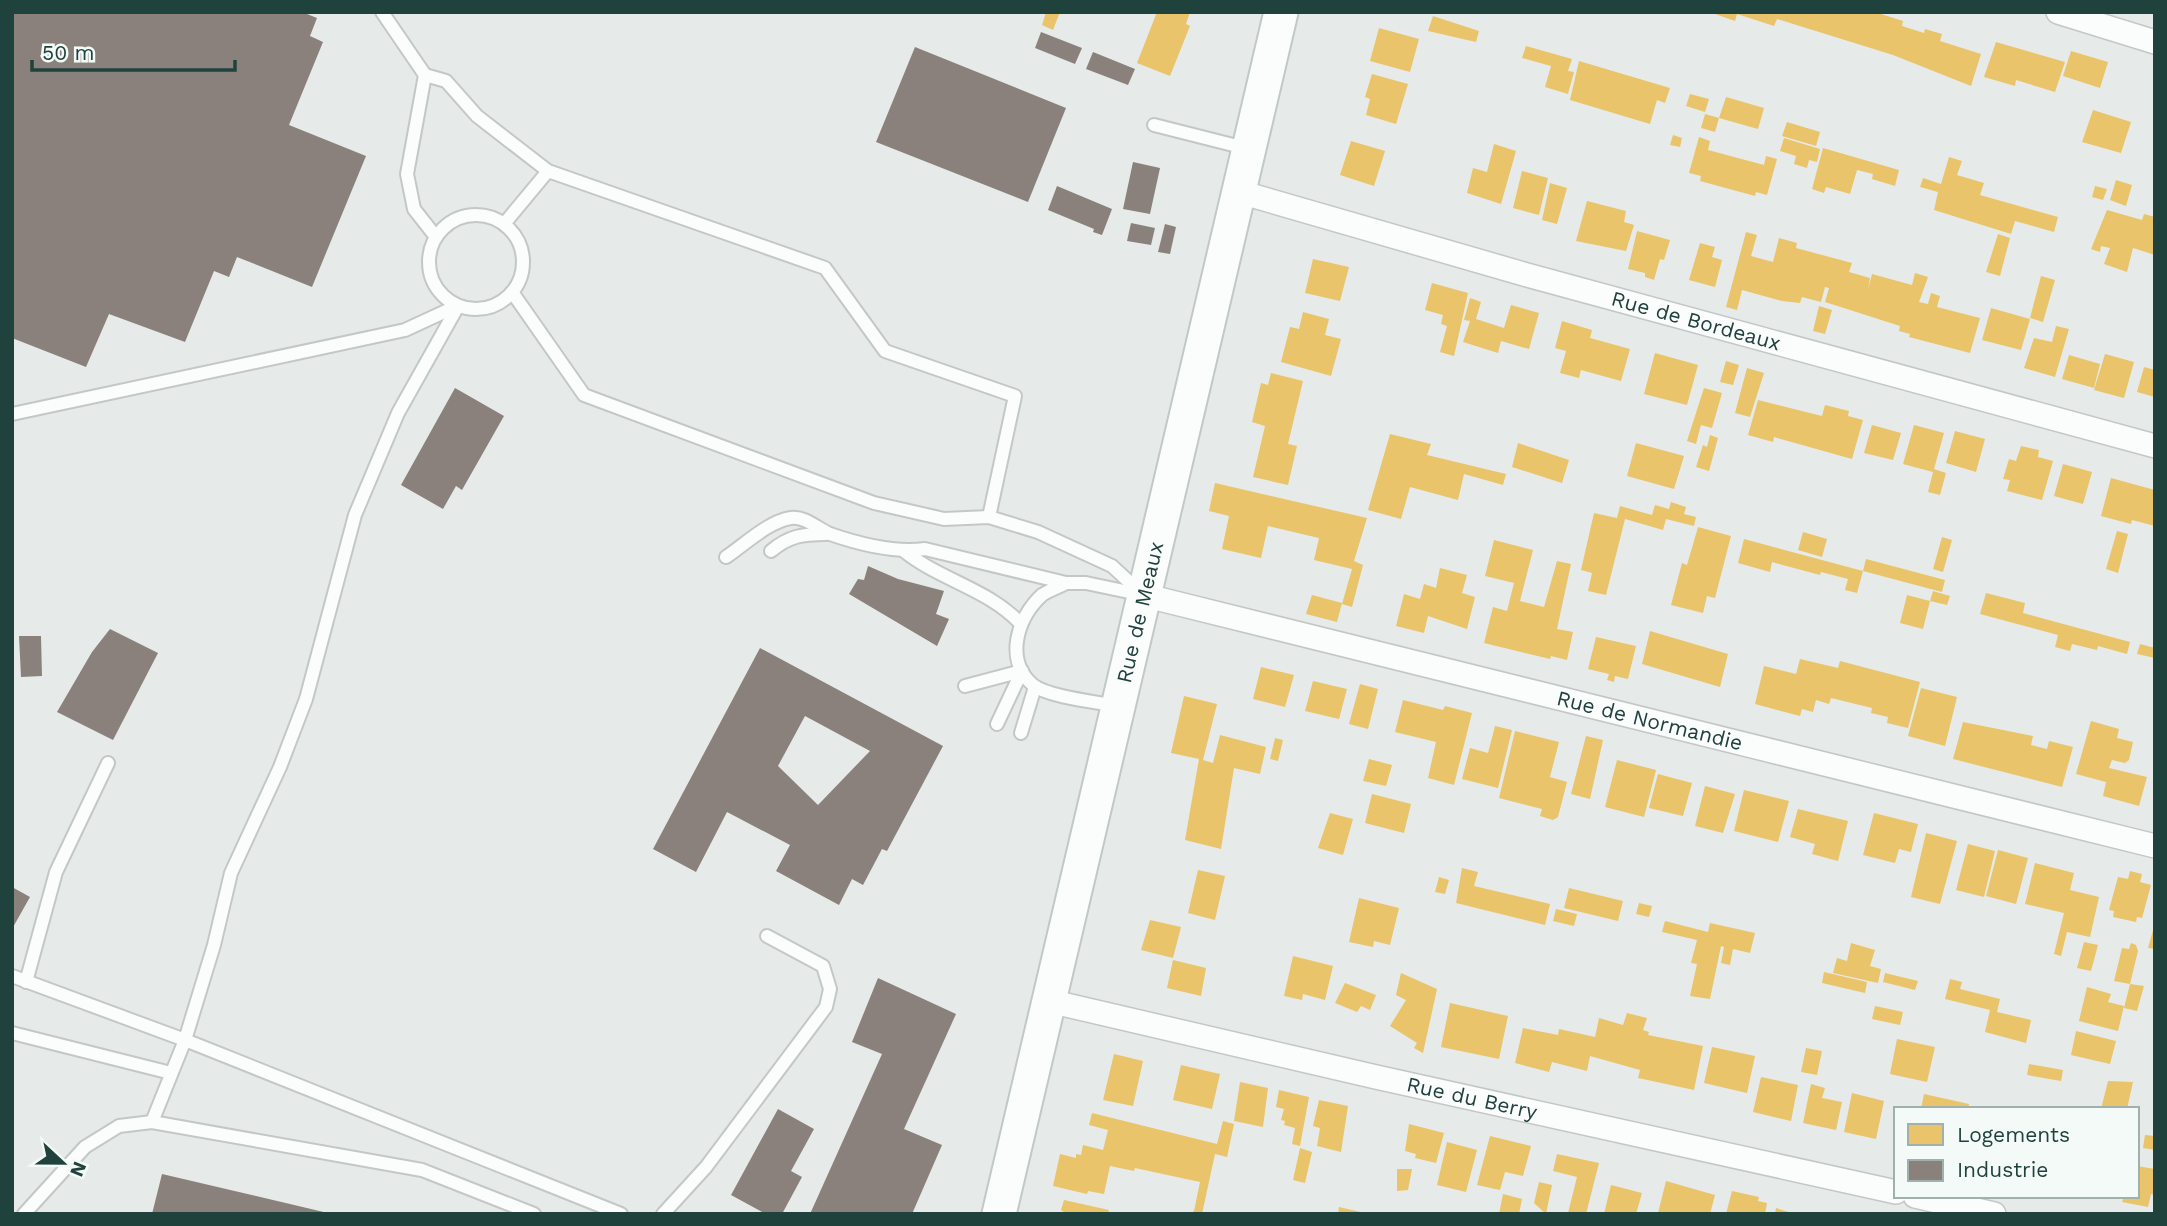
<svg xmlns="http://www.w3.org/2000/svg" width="2167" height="1226" font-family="'Work Sans',sans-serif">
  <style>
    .homes { fill: #e9c46a }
    .industry { fill: #8a817c; fill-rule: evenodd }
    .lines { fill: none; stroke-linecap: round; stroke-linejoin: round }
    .service-casing { stroke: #c3c8c7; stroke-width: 16 }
    .minor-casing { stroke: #c3c8c7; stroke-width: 26 }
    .secondary-casing { stroke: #c1c9c7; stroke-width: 37 }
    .service { stroke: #fbfcfc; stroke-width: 12 }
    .minor { stroke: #fbfcfc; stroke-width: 23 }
    .secondary { stroke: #fbfcfc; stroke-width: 33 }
    .labels { text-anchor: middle; stroke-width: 7; stroke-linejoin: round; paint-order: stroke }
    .street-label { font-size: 21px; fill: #20423d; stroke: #f4faf8 }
  </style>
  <rect width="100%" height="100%" fill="#e6ebe9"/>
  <g class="homes">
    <polygon points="1046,12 1060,12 1053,30 1042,25"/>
    <polygon points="1157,12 1190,12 1186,24 1190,26 1170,76 1137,63"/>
    <polygon points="1709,12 1875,12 1903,21 1902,26 1924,33 1925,29 1942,34 1940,41 1981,54 1971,86 1893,55 1777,19 1774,26 1737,14 1735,21"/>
    <polygon points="1433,16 1479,31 1476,42 1428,31"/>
    <polygon points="1379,28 1419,39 1410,72 1370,61"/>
    <polygon points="1996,42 2065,62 2055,92 2016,80 2015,86 1984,77"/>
    <polygon points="1526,46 1572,59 1568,71 1574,72 1568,94 1545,87 1551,66 1522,58"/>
    <polygon points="2071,51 2108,62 2100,88 2063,76"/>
    <polygon points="1579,61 1670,88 1665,103 1657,100 1650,124 1570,100"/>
    <polygon points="1372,74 1408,84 1396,124 1366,115 1370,99 1365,97"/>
    <polygon points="1690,94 1709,99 1705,112 1686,106"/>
    <polygon points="1726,97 1764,108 1758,129 1719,118 1715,132 1701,128 1705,114 1719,118"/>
    <polygon points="2093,110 2131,122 2121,153 2082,142"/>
    <polygon points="1787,122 1820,132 1816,146 1782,136"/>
    <polygon points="1673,135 1682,138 1680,147 1670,145"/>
    <polygon points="1699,137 1710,141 1708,150 1764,165 1766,156 1777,159 1767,195 1756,192 1755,196 1700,181 1701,176 1689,173"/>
    <polygon points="1784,138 1820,149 1817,162 1809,160 1807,168 1794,164 1796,156 1780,151"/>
    <polygon points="1351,141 1385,151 1374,186 1340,175"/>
    <polygon points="1494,144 1516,151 1501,204 1467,193 1473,168 1487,172"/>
    <polygon points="1823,148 1899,170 1895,186 1872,179 1873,174 1857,170 1850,194 1826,187 1824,193 1812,189"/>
    <polygon points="1949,157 1962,161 1957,175 1984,183 1980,195 2058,217 2054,232 2015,221 2011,234 1934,210 1938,192 1920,187 1923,178 1941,184"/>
    <polygon points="1522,171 1548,178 1539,215 1513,208"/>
    <polygon points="2116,180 2132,185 2126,206 2110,200"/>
    <polygon points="1550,183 1567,188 1557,224 1542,220"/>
    <polygon points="2095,186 2107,189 2103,200 2092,197"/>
    <polygon points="1587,201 1626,211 1624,222 1634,225 1626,251 1576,241"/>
    <polygon points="2107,210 2142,220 2144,214 2155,217 2155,255 2133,248 2127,272 2104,264 2110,248 2101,246 2100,252 2091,249"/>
    <polygon points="1637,231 1670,240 1664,260 1660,259 1654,280 1645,277 1645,273 1628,269"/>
    <polygon points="1746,232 1757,235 1751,256 1773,262 1779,238 1797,243 1796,248 1852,263 1849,272 1870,278 1868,290 1872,274 1912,285 1915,273 1928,277 1919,302 1928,304 1931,293 1940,296 1937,307 1980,318 1970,353 1909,337 1910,334 1899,331 1900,326 1825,302 1829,288 1825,287 1821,302 1802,297 1800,303 1782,301 1742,290 1737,310 1726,307"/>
    <polygon points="1998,234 2010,238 2000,276 1986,272"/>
    <polygon points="1700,243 1715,247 1712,257 1722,260 1715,287 1689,280"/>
    <polygon points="1313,259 1349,267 1340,301 1305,293"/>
    <polygon points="2041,276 2055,280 2043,322 2030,318"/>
    <polygon points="1432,283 1468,293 1454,356 1440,352 1447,326 1441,324 1443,315 1425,310"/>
    <polygon points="1470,298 1481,302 1476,319 1504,328 1511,305 1539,313 1529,349 1501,341 1498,353 1463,342 1470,321 1464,320"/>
    <polygon points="1819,306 1832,310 1825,334 1813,331"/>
    <polygon points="1991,308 2030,319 2021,350 1982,340"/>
    <polygon points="1303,312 1329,319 1325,335 1341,339 1331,376 1281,362 1290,327 1299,329"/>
    <polygon points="1562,321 1592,330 1590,338 1630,349 1621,381 1581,370 1579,378 1560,373 1566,351 1555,348"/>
    <polygon points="2056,326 2069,329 2055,377 2024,368 2034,338 2052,342"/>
    <polygon points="1655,353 1698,365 1687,405 1644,394"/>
    <polygon points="2105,354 2134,362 2124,398 2094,390"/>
    <polygon points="2069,355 2100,364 2094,388 2062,379"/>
    <polygon points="1726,361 1739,365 1733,385 1720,382"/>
    <polygon points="2144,367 2155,370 2155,397 2137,392"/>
    <polygon points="1747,368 1764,373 1750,417 1735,413"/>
    <polygon points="1271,373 1303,381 1288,444 1297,446 1288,485 1253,477 1265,426 1252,422 1261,383 1268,385"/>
    <polygon points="1704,388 1722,393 1712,428 1701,425 1696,444 1687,441"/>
    <polygon points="1758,400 1822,416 1825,405 1849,411 1848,416 1863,420 1852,459 1774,437 1773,442 1748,435"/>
    <polygon points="1872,425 1901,433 1893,460 1864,453"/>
    <polygon points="1914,425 1944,433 1934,469 1946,473 1940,495 1928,492 1933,472 1903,464"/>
    <polygon points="1955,431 1985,439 1976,472 1946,463"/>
    <polygon points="1390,434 1431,444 1427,455 1506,474 1503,485 1464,474 1458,500 1410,487 1401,519 1368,510"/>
    <polygon points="1710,435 1718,438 1709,471 1696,467 1703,445 1707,447"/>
    <polygon points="1518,443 1569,460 1562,483 1512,467"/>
    <polygon points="1636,443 1684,456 1674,489 1627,476"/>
    <polygon points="2021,446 2039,450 2038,457 2053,461 2042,500 2007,491 2010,480 2003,479 2009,459 2016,461"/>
    <polygon points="2063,464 2092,472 2083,504 2054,496"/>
    <polygon points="2111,478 2155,490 2155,526 2132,520 2131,524 2101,516"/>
    <polygon points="1215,483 1367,518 1354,561 1363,565 1352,607 1342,604 1352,569 1314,560 1319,538 1268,526 1261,558 1222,549 1229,516 1209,511"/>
    <polygon points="1671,502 1686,507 1684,514 1696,517 1694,526 1666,519 1663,530 1625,519 1606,595 1588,591 1592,573 1581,570 1594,513 1617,518 1620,506 1652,515 1655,505 1669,509"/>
    <polygon points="1698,527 1731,536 1715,598 1707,596 1703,613 1671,605 1682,563 1687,565"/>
    <polygon points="2117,531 2128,534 2118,573 2106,569"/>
    <polygon points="1803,532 1827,539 1822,557 1798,550"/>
    <polygon points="1942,537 1952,540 1943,572 1933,569"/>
    <polygon points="1744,539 1863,571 1857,593 1845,590 1848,579 1821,572 1820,575 1772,562 1770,572 1738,563"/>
    <polygon points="1494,540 1533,550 1520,601 1544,607 1557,561 1571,564 1557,629 1573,632 1567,660 1551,656 1550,659 1484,643 1493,607 1507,611 1514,583 1485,576"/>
    <polygon points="1866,559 1945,580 1942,592 1863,571"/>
    <polygon points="1440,568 1467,575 1462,593 1475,597 1467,629 1428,616 1424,633 1396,626 1404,594 1420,599 1424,584 1436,588"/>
    <polygon points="1933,591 1950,596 1947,605 1930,601"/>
    <polygon points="1986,593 2025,603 2023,613 2130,642 2127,654 2098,646 2097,650 2072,644 2070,651 2055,647 2058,635 1980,614"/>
    <polygon points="1312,595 1342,603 1337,622 1306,614"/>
    <polygon points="1907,595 1930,601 1923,629 1900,623"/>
    <polygon points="1650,631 1728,654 1720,687 1642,664"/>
    <polygon points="1596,637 1636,646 1628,679 1615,676 1614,682 1607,680 1609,674 1588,669"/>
    <polygon points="2140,644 2155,648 2155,658 2137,654"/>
    <polygon points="1800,659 1838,668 1840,661 1920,682 1908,728 1887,723 1888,717 1871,713 1872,708 1831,698 1829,704 1816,700 1813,712 1802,709 1800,716 1755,704 1764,666 1796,674"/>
    <polygon points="1261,667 1294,675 1285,707 1253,699"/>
    <polygon points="1313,681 1347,689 1339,719 1305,711"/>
    <polygon points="1360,684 1378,689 1368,729 1349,724"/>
    <polygon points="1921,688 1957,697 1945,746 1908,736"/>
    <polygon points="1184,696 1217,704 1203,760 1213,763 1220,735 1266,747 1260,774 1234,768 1221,849 1185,840 1199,759 1171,753"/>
    <polygon points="1403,700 1443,710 1445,706 1472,713 1454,785 1428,778 1436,742 1395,732"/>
    <polygon points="2091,721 2119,729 2117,738 2133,742 2129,760 2125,763 2112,760 2109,768 2147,777 2139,806 2103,796 2106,782 2076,774"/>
    <polygon points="1963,722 2033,736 2031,745 2047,749 2049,741 2073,747 2062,787 1953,759"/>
    <polygon points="1495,726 1512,730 1498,788 1462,779 1470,748 1488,753"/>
    <polygon points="1515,731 1559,742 1550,777 1567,782 1558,817 1553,820 1540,816 1542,809 1499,798"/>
    <polygon points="1586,736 1603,740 1590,799 1571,794"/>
    <polygon points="1275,738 1283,740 1278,761 1270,759"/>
    <polygon points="1369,759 1392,765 1386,786 1363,781"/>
    <polygon points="1617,760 1656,770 1644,817 1605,807"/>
    <polygon points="1658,774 1692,783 1683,816 1649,808"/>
    <polygon points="1705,786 1735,794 1723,833 1695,826"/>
    <polygon points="1744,790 1789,801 1778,842 1734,831"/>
    <polygon points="1372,794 1411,804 1404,833 1365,823"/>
    <polygon points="1798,809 1848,821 1838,861 1812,854 1815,844 1790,837"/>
    <polygon points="1330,813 1353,819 1343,855 1318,848"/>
    <polygon points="1874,813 1918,824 1911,852 1899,849 1895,863 1863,855"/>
    <polygon points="1926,833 1957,841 1940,904 1911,897"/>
    <polygon points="1968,844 1995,851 1984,897 1956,890"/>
    <polygon points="1998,850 2028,858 2016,904 1986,896"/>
    <polygon points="2035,863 2074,873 2070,890 2099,897 2090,937 2067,932 2061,956 2054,954 2064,913 2025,904"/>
    <polygon points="1462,868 1478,872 1474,886 1550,904 1545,925 1456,903"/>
    <polygon points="1198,870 1225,876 1215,920 1188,913"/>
    <polygon points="2130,871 2142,874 2140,882 2151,885 2142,918 2137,917 2136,922 2113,917 2114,911 2109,910 2118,877 2128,879"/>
    <polygon points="1439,877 1449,880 1445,894 1435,892"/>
    <polygon points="1569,888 1623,901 1618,921 1564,908"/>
    <polygon points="1359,898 1399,908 1390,945 1374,941 1373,947 1349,942"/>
    <polygon points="1639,903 1652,906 1649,917 1636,914"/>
    <polygon points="1556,909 1577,914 1574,926 1553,921"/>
    <polygon points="1150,920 1181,927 1173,958 1141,950"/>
    <polygon points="1665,921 1708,932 1710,923 1755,933 1750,953 1733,949 1730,965 1721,963 1724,947 1721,946 1710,999 1690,996 1697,964 1691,963 1697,940 1662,932"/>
    <polygon points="2154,927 2155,927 2155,949 2148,948"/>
    <polygon points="2084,942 2098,945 2091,971 2077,968"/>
    <polygon points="1851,943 1875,950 1870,966 1881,969 1878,983 1833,973 1837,958 1847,961"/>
    <polygon points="2131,943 2136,945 2138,951 2130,984 2144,986 2137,1011 2124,1008 2130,984 2114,981 2122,948 2129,949"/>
    <polygon points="1293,956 1333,966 1325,1000 1303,994 1302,1000 1284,996"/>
    <polygon points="1173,960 1206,968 1201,996 1167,988"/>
    <polygon points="1824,972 1867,982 1865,993 1822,983"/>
    <polygon points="1401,973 1437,989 1423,1053 1414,1048 1417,1043 1390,1026 1406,1000 1396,995"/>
    <polygon points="1885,973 1918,981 1915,990 1883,982"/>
    <polygon points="1950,979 1962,982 1960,989 2000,999 1997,1012 2031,1020 2026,1043 1985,1032 1990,1010 1945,999"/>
    <polygon points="1345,983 1376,995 1370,1010 1361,1006 1357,1012 1335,1003"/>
    <polygon points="2087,987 2111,994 2108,1002 2124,1006 2118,1031 2079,1021"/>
    <polygon points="1450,1003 1508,1016 1499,1059 1441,1047"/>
    <polygon points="1875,1006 1903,1012 1900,1025 1872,1019"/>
    <polygon points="1627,1013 1647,1018 1643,1030 1649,1032 1648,1035 1703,1046 1694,1090 1638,1078 1640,1070 1590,1056 1587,1071 1552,1062 1549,1072 1515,1063 1523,1028 1558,1035 1559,1029 1595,1037 1599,1018 1623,1025"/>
    <polygon points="2076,1031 2116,1041 2110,1064 2071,1055"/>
    <polygon points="1897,1039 1935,1047 1927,1082 1890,1074"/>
    <polygon points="1712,1047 1755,1056 1747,1093 1704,1083"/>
    <polygon points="1806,1048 1822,1051 1817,1075 1801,1072"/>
    <polygon points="1114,1054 1143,1061 1133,1106 1103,1100"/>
    <polygon points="2029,1064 2063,1070 2061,1081 2027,1075"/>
    <polygon points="1181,1065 1220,1074 1212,1109 1173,1100"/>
    <polygon points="1761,1077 1798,1085 1791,1121 1753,1112"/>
    <polygon points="2108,1081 2133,1082 2127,1109 2101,1109"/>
    <polygon points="1240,1082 1268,1088 1263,1127 1234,1121"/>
    <polygon points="1811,1084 1825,1088 1822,1098 1842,1102 1836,1130 1803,1123"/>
    <polygon points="1279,1090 1309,1097 1300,1146 1292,1144 1295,1128 1284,1125 1285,1121 1281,1120 1284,1109 1276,1107"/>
    <polygon points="1852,1093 1884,1101 1876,1139 1844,1132"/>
    <polygon points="1924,1094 1969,1104 1968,1109 1921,1109"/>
    <polygon points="1319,1100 1348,1106 1341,1152 1317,1146 1320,1128 1313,1126"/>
    <polygon points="1092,1113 1217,1144 1223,1121 1234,1124 1227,1157 1215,1154 1202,1214 1190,1214 1194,1211 1200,1182 1135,1168 1134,1171 1110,1166 1104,1194 1088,1191 1087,1194 1053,1186 1060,1154 1076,1158 1076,1154 1081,1155 1083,1145 1103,1150 1108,1130 1089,1125"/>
    <polygon points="1409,1124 1444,1133 1436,1163 1415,1158 1416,1154 1405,1151"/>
    <polygon points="2145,1135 2155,1136 2155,1150 2143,1148"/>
    <polygon points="1490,1136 1531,1146 1523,1176 1505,1172 1500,1190 1477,1185"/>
    <polygon points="1447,1142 1477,1150 1466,1192 1437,1185"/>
    <polygon points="1300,1148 1312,1152 1305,1183 1293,1180"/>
    <polygon points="1557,1154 1599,1163 1586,1214 1568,1213 1577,1177 1553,1171"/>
    <polygon points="2137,1166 2155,1169 2155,1195 2151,1194 2148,1207 2122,1202 2124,1196 2137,1196"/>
    <polygon points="1397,1169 1412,1169 1408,1190 1397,1191"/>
    <polygon points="1666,1181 1715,1195 1710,1214 1658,1213"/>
    <polygon points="1539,1182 1552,1185 1546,1214 1534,1203"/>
    <polygon points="1611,1185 1642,1193 1636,1214 1604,1214"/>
    <polygon points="1732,1191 1759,1197 1758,1201 1767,1203 1765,1214 1726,1214"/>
    <polygon points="1503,1194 1522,1199 1519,1214 1499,1214"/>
    <polygon points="1064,1200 1109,1210 1108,1214 1067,1214 1061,1210"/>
    <polygon points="1339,1207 1365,1213 1364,1214 1338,1214"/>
    <polygon points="1776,1208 1792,1213 1792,1214 1775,1214"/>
  </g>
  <g class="industry">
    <polygon points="12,12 302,12 317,18 310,36 323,42 289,125 366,156 312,287 237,257 229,277 214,271 185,342 109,314 86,367 12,338"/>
    <polygon points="1041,32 1082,48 1075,64 1035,48"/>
    <polygon points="915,47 1066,108 1028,202 876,142"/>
    <polygon points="1093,52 1135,69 1128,85 1086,69"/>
    <polygon points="1133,162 1160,168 1150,214 1123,209"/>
    <polygon points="1057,186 1112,209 1102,235 1093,232 1094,229 1048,210"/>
    <polygon points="1131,223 1155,228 1151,245 1127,241"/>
    <polygon points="1165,224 1176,227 1170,254 1158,252"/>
    <polygon points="455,388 504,416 462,490 456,486 443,509 401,485"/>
    <polygon points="868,566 898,579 944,591 936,614 949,619 937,646 849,594 858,579 864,580"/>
    <polygon points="110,629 158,653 113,740 57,712 92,652"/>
    <polygon points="19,636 41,636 42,676 21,677"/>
    <path d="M760,648L943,746L887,851L882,849L863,885L852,879L839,905L776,871L790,845L727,812L696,872L653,849ZM805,716L870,751L818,805L778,766Z"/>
    <polygon points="12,887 30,897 12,929"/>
    <polygon points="878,978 956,1014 904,1129 942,1145 912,1214 810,1214 882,1054 852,1042"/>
    <polygon points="778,1109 814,1129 791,1171 802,1177 782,1214 766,1214 731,1195"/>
    <polygon points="162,1174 328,1213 328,1214 152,1214"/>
  </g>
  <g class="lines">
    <g class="service-casing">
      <g id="service">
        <polyline points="382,12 425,75 407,174 414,209 436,237"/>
        <polyline points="425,75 446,81 477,116 548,171 825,268 885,351 1015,396 989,517"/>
        <polyline points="1154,125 1249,149"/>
        <circle cx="476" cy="262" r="47"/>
        <polyline points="504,224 548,171"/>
        <polyline points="512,292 584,395 874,503 944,519 989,517 1038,532 1112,566 1140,592"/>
        <polyline points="458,306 398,413 355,515 306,699 280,767 231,873 214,945 185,1040 621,1214"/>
        <polyline points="12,414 405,330 457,306"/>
        <path d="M771,551C789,536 802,534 826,534"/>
        <path d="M904,551C940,580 988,589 1020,623"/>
        <path d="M726,557C744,545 769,521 791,518C805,516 818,529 830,534C859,544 895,553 925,549L1066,583H1086L1143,595"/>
        <path d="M1066,583C1059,587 1049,590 1042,595C1017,618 1004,660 1033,685C1048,697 1097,702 1117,706"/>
        <polyline points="965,686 1022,671"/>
        <polyline points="997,724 1022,671"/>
        <polyline points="1021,733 1035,687"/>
        <polyline points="12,976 185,1040 152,1122 422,1170 534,1214"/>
        <polyline points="26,982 56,872 108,763"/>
        <polyline points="12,1033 171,1073"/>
        <polyline points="24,1214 85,1147 119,1126 152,1122"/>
        <polyline points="663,1214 706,1167 826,1007 830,989 823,966 767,936"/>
      </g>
    </g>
    <g class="minor-casing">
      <g id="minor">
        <polyline points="2058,12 2155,42"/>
        <path id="s1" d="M1240,192L1527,275L2155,446"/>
        <path id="s2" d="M1143,595L2155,846"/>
        <path id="s3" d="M1049,1001L1376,1077L1896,1192"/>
        <polyline points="1915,1196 1994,1214"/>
      </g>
    </g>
    <g class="secondary-casing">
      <g id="secondary">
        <path id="s4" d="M999,1214L1281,12"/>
      </g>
    </g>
    <use href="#service" class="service"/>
    <use href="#minor" class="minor"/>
    <use href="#secondary" class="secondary"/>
  </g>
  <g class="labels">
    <g class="street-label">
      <text dy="7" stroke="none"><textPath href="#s1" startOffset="474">Rue de Bordeaux</textPath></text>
      <text dy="7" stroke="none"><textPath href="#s4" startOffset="618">Rue de Meaux</textPath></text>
      <text dy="7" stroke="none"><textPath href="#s2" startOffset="522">Rue de Normandie</textPath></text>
      <text dy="7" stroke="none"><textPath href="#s3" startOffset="434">Rue du Berry</textPath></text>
    </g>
  </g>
  <rect width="2167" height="1226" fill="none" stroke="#20423d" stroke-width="28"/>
  <rect x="1894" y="1107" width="245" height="91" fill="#f4faf8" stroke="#9fb0ad" stroke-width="2"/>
  <rect x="1908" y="1124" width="35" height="21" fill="#e9c46a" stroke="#9fb0ad" stroke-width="2"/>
  <text x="1957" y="1142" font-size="21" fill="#20423d">Logements</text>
  <rect x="1908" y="1160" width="35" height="21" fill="#8a817c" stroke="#9fb0ad" stroke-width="2"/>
  <text x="1957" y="1177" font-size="21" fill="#20423d">Industrie</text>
  <g transform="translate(63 1163) rotate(112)" stroke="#f4faf8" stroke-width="5" paint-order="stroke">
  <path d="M0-5L12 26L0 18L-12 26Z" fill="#20423d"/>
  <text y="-10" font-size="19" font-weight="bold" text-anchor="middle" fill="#20423d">N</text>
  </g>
  <path d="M32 60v10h203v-10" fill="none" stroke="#20423d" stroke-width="3.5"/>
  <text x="42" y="60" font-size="21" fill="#20423d" stroke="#f4faf8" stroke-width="5" paint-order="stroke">50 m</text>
</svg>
